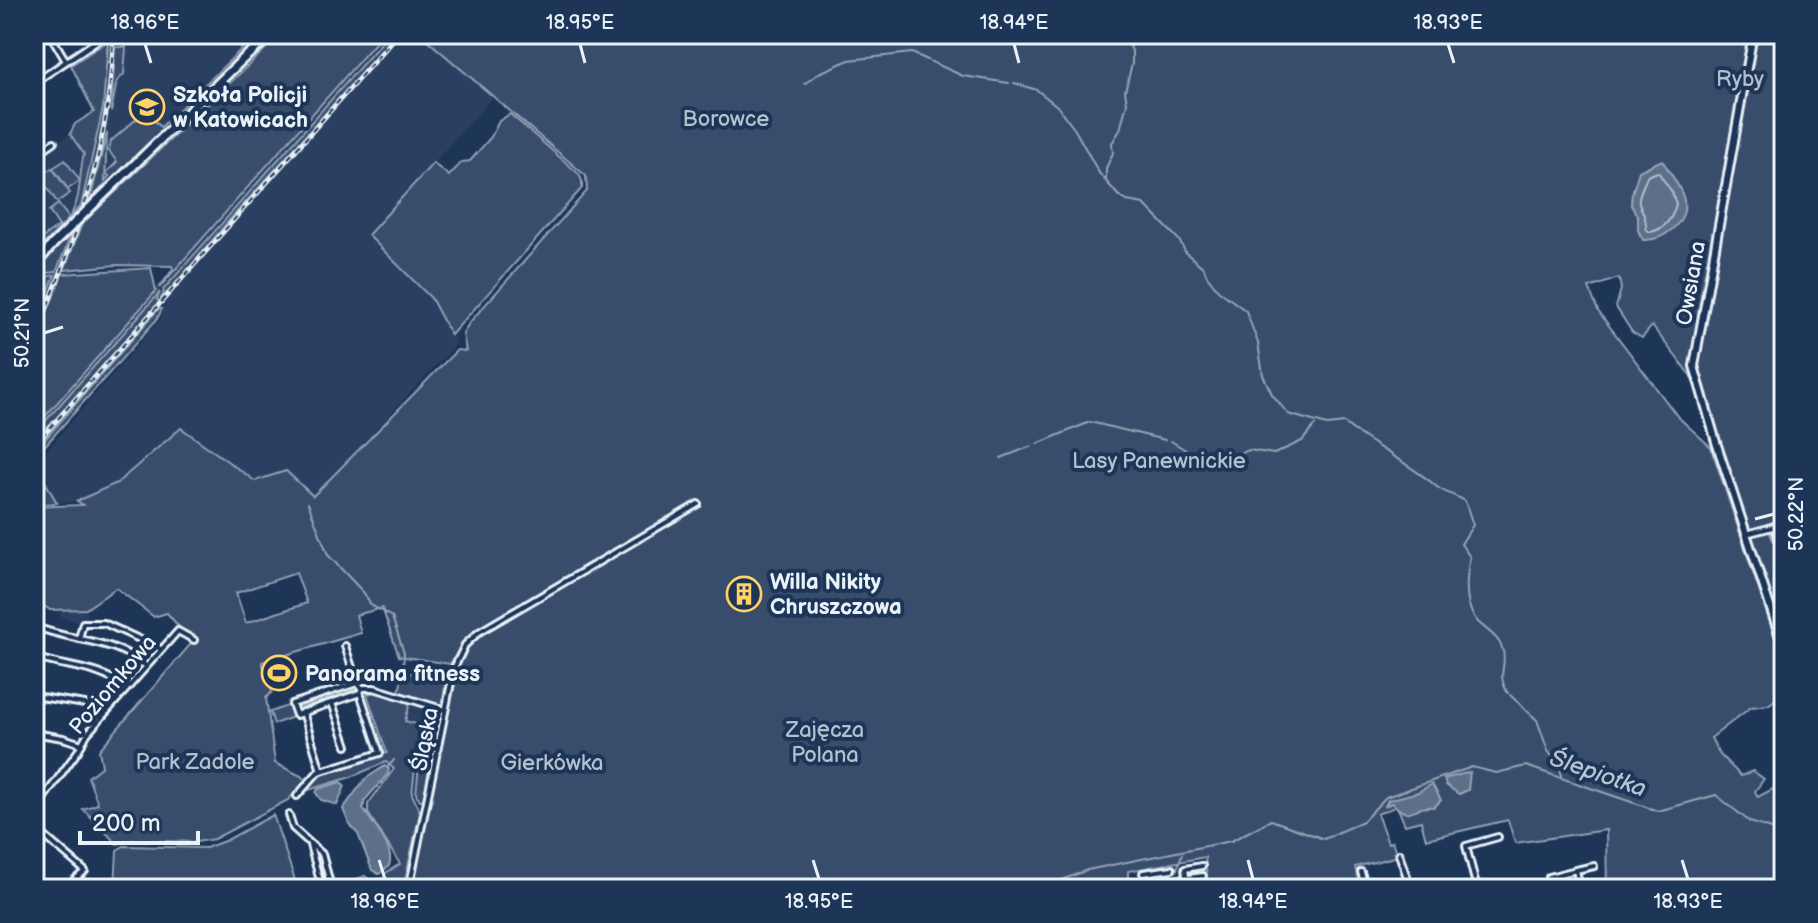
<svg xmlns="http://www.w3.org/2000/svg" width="1818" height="923" font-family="'Balsamiq Sans',sans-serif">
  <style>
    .built { fill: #2a4162 }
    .green { fill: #374d6c; stroke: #909fb2; stroke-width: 2; fill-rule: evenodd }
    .water { fill: #5d7089; stroke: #95a4b5; stroke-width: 2 }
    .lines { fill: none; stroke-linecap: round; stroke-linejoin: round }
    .shore { stroke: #b0bdcc; stroke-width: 2 }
    .stream { stroke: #95a4b5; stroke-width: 2 }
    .street-casing { stroke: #e8f1f8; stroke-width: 10 }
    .secondary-casing { stroke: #e8f1f8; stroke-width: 12 }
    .primary-casing { stroke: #e8f1f8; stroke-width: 13 }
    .street { stroke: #1d3557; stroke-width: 4 }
    .secondary { stroke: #1d3557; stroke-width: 6 }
    .primary { stroke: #1d3557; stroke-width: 7 }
    .rail-casing { stroke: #e8f1f8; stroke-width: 5 }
    .rail { stroke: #1d3557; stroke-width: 2; stroke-dasharray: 6; stroke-linecap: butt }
    .primary-bridge-casing { stroke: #e8f1f8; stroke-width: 13; stroke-linecap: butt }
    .primary-bridge { stroke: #1d3557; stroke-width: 7 }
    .ticks { fill: none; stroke: #e8f1f8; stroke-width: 3 }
    .labels { text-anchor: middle; stroke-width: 8; stroke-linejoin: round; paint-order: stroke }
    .park-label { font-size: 22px; fill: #b3c0ce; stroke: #1d3557 }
    .poi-label { font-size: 22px; font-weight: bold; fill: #e8f1f8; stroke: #1d3557; text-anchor: start }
    .street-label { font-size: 22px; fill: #e8f1f8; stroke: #1d3557 }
    .water-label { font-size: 24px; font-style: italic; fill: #b7c4d1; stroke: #1d3557 }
    .neatline { fill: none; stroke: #e8f1f8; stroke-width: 3 }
    .ticks-label { font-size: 20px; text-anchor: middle; fill: #e8f1f8 }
  </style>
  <rect width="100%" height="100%" fill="#1d3557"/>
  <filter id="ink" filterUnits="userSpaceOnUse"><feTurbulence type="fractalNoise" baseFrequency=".0125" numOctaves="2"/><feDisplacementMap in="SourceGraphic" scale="16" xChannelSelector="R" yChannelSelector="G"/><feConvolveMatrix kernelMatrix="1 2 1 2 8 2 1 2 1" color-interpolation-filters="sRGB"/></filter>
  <g filter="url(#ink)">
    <g class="built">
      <polygon points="109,34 114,34 112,103 117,80 124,74 128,36 131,34 257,34 105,181 103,180 105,144 90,200 80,210 103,108"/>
      <polygon points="383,34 389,34 34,434 34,429"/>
      <polygon points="397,34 420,34 493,97 368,235 431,298 457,343 313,496 255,481 181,428 117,484 77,501 57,503 35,464 160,320 167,299 226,224"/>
      <polygon points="70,134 85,154 81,166 82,183 69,218 38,242 34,236 34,160"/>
      <polygon points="82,224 49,310 34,346 34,326 72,233"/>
      <polygon points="1784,519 1784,565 1766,524"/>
      <polygon points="61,609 86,609 88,617 76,621 60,618"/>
      <polygon points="410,703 439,712 440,719 437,730 405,721"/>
    </g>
    <g class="green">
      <polygon points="257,34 261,34 90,200 107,133 105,181 109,176 106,173 117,162 109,151 111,141 141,115 150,116 161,127"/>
      <polygon points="281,34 383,34 159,288 173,269 172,266 116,265 64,270 82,224"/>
      <polygon points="389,34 397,34 226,224 163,300 161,298 164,292 163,290"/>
      <path d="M420,34H1784V519L1766,524L1784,565V639L1715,431L1690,375L1652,326L1642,338L1632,332L1616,307L1621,289L1619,278L1589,288L1598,311L1678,417L1711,447L1774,635L1784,657V693L1768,705L1751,707L1711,738L1720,755L1741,776L1753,771L1764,779L1755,791L1758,797L1784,783V889H1607L1606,830L1515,843L1508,820L1426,839L1421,821L1405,825L1397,806L1377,814L1388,843L1392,842L1398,856L1355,867L1361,889H1208L1205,857L1128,871V889H411L460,658C476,627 559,587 591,568L589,563L467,637L450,664L399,656L382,608L356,615L361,633L262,662L272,692L266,698L275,763L303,777L306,781L288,800L214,839L196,842L133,840L117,844L83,809L98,804L88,777L102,766L99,750L196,638L179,627L167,613L154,617L116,588L86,609L50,610L34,599V507L83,505L77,501L117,483L181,428L255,481L286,471L313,496L457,350L466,351L463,334L469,323L587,191L586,176ZM1653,165L1683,211L1673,228L1640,236L1638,217L1631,205L1632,194L1646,167ZM296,573L307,603L246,623L236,593Z"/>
      <path d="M108,41L103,108L81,206L34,254V236L38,241L59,226L49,211L58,204L69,218C83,196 78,176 84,154L70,134L75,124L94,112L71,65Z"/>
      <polygon points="115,47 126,47 124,74 117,81 111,112"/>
      <polygon points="510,114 579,174 582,181 582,188 451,335 431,298 368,235 433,163 449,176 462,162 470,161 491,137 499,121"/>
      <polygon points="65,160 80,181 68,189 53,168"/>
      <polygon points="52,168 70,193 57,202 40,177"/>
      <polygon points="72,233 56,272 47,273 40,264"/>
      <polygon points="151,268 156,291 34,429 34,346 62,274"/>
      <polygon points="55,275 34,326 34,279"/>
      <polygon points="160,292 157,300 161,301 34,444 34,434"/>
      <polygon points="159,308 162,309 157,319 34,458 34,452"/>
      <polygon points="37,467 57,503 34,505 34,470"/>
      <polygon points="415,671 446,680 442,706 399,692 402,678"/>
      <polygon points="354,686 358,688 357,692 353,691 302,707 303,710 297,709 299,704"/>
      <polygon points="375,692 410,703 405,721 437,730 434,742 420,750 416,760 412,794 420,812 403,889 346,889 354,880 365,876 370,880 385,878 384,874 400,864 368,813 368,804 394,769 386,762 351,777 302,792 319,773 387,753 367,694"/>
      <polygon points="290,705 293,717 274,724 270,712"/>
      <polygon points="424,754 433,755 423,800 420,800 416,794 419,765"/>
      <polygon points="273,815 298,889 115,889 117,850 124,846 206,848 227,840"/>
    </g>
    <g class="water">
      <path d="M1662,160C1669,172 1681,186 1684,200C1688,223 1663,241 1643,240L1638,230V217L1631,205L1632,194L1639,171Z"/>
      <path d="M385,766L389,769L388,774L365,800L363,808C371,823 396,847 389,866L379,874L372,870L358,834L349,824L343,809L365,779Z"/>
      <polygon points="1470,772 1468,790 1459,794 1446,785 1444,779"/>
      <polygon points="341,782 345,786 337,805 321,800 316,793 318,789"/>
      <path d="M1432,784L1441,800L1434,807C1410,805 1411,823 1392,803L1385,806L1388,800L1418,792Z"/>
    </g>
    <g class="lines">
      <path class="shore" d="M1658,172L1672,192L1676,204C1673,218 1664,230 1650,232L1646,229C1647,217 1642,213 1639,203C1637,195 1645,184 1647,176Z"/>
      <g class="stream">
        <polyline points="107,64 108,37"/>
        <polyline points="819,73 849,60 912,53 963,76 1009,83"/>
        <path d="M1014,83L1037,90L1057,106L1075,130L1099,173L1118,195L1127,201L1144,204L1179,240L1186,253L1204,268L1207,276L1218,290L1246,311L1258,343L1263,375L1272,394L1288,414L1327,425L1344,423C1374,447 1409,463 1437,487C1445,493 1457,496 1465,501L1473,525L1461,544L1470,557C1466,577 1463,607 1479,623C1488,631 1500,638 1503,651C1507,667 1496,675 1508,693"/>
        <polyline points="804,84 818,74"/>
        <polyline points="1106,181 1106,168 1113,153 1112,143 1120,130 1127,103 1125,91 1132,64 1132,51 1124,34"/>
        <polyline points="1171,441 1194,455"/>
        <polyline points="1037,444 1090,422 1165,440"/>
        <polyline points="1001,458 1032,446"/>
        <polyline points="1179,462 1194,455 1211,463 1249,450 1274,454 1302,441 1315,425"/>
        <polyline points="1168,464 1176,463"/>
        <polyline points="308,503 328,555 364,593 371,605 392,617 404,653 403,669"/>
        <polyline points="1510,695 1537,720 1548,751 1561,768 1561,778"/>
        <polyline points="387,768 394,760"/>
        <polyline points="1176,872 1182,854"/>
        <polyline points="1040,889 1087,870 1231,841 1271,820 1324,839 1363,821 1386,797 1472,767 1496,773 1526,766 1658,811 1716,795 1750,822 1784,833"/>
      </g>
      <g class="street-casing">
        <g id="street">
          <polyline points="50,34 66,61"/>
          <polyline points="34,83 107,34"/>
          <polyline points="34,156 54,142"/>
          <polyline points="1774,526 1779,541"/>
          <polyline points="1746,534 1784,524"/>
          <path d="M34,626C74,643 111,637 146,666"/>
          <polyline points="79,639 83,623 104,623 161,649"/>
          <polyline points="345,646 357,683 362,688 374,688 445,710"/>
          <path d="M34,657C69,669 95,665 127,688"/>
          <polyline points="357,683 292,704 296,715 360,693"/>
          <polyline points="34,696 85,704 103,715"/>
          <polyline points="332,703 347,746"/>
          <polyline points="303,712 321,771"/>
          <polyline points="34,733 63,738 82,744"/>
          <polyline points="297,796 318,772 380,753 360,693 362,688"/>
          <polyline points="34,811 78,751 87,734 178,631 194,640"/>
          <polyline points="289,815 293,828 322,854 331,887 335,889"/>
          <polyline points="34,827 85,871 64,889"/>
          <polyline points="310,845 322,888 331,887"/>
          <polyline points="1399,854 1411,889"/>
          <polyline points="1576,870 1594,866"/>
          <polyline points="1361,872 1366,889"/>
          <polyline points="1143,873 1172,869"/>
          <polyline points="1549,877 1576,870 1580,889"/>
          <polyline points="1167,881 1168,889"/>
          <polyline points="1129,886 1203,876"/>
          <polyline points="409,889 454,668 465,645 479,632 698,504"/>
          <polyline points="1188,889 1185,869 1202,866"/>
          <polyline points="1477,889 1466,846 1498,837"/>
        </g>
      </g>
      <g class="secondary-casing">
        <polyline id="secondary" points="1753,34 1694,366 1716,442 1784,649"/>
      </g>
      <g class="primary-casing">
        <g id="primary">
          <polyline points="97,201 243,59 273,34"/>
          <polyline points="34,266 53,244"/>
        </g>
      </g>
      <use href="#street" class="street"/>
      <use href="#secondary" class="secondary"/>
      <use href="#primary" class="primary"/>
      <g class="rail-casing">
        <g id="rail">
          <path d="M34,339C77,235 111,149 113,34"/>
          <polyline points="34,446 398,34"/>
        </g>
      </g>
      <use href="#rail" class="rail"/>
      <g class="primary-bridge-casing">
        <polyline id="primary-bridge" points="53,244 97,201"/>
      </g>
      <use href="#primary-bridge" class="primary-bridge"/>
    </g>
  </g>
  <path class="ticks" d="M145,44L151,63M580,44L585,63M1014,44L1019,63M1448,44L1454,63M44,333L63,327M1755,519L1774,514M379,860L385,879M813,860L819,879M1248,860L1253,879M1682,860L1688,879"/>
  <defs>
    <g id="university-ring" transform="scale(1.8)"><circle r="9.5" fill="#1d3557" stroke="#ffd166" stroke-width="1.5"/><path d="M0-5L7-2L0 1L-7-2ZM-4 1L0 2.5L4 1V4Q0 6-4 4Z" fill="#ffd166"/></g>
    <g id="building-ring" transform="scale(1.8)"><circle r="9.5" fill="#1d3557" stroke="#ffd166" stroke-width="1.5"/><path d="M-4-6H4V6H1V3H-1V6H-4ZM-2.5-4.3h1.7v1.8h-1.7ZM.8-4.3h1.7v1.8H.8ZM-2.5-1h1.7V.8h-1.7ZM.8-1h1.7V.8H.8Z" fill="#ffd166"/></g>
    <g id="stadium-ring" transform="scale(1.8)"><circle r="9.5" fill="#1d3557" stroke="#ffd166" stroke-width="1.5"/><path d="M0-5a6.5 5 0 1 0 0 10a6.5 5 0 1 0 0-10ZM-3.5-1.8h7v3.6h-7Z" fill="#ffd166"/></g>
  </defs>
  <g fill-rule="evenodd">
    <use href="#university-ring" x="147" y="107"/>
    <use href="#building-ring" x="744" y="594"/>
    <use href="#stadium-ring" x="279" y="673"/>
  </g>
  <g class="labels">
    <g class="park-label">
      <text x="1740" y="86">Ryby</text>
      <text x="726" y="126">Borowce</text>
      <text x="1159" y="468">Lasy Panewnickie</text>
      <text x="825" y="737">Zajęcza<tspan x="825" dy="25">Polana</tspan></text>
      <text x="195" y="769">Park Zadole</text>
      <text x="552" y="770">Gierkówka</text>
    </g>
    <g class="poi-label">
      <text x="173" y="102">Szkoła Policji<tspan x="173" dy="25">w Katowicach</tspan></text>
      <text x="770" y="589">Willa Nikity<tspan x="770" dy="25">Chruszczowa</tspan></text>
      <text x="305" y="681">Panorama fitness</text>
    </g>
    <g class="street-label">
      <text transform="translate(1690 283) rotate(-80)" y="8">Owsiana</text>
      <text transform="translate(112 684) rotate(-50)" y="8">Poziomkowa</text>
      <text transform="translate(424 739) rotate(-79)" y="8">Śląska</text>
    </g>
    <g class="water-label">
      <text transform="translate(1598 773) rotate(19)" y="8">Ślepiotka</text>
    </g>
  </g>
  <rect width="1818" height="923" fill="none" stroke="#1d3557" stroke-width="88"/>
  <path d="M80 831v12h118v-12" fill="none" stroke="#e8f1f8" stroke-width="4"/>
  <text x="92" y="831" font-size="24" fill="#e8f1f8" stroke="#1d3557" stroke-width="6" paint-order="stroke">200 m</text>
  <rect x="44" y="44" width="1730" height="835" class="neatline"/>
  <g class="ticks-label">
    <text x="145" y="29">18.96°E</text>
    <text x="580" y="29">18.95°E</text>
    <text x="1014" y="29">18.94°E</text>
    <text x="1448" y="29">18.93°E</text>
    <text transform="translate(22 333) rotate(-90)" y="7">50.21°N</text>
    <text transform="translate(1796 514) rotate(-90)" y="7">50.22°N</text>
    <text x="385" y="908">18.96°E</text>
    <text x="819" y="908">18.95°E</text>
    <text x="1253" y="908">18.94°E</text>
    <text x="1688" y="908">18.93°E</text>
  </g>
</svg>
